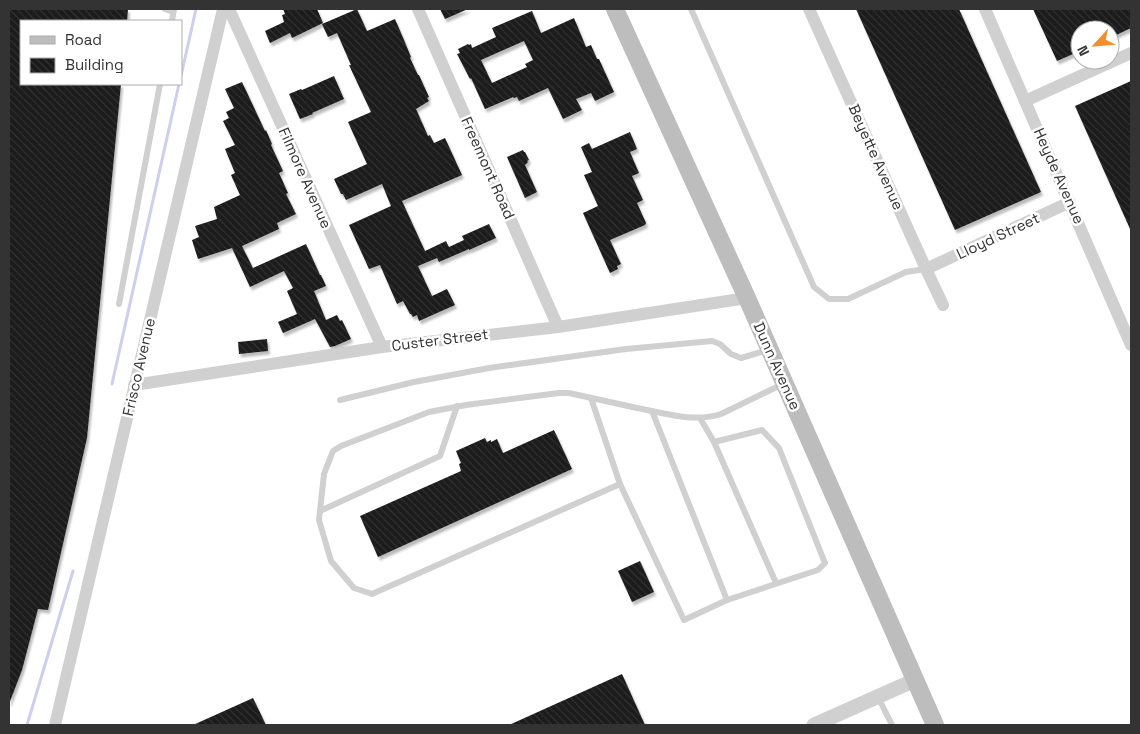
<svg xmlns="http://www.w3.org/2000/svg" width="1140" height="734" font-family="'Space Grotesk',sans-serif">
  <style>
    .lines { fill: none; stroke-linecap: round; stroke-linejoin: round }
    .stream { stroke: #cdcef0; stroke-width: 3 }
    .building { fill: url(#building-back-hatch); fill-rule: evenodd; filter: url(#shadow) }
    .service { stroke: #d0d0d0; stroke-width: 6 }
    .minor { stroke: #d0d0d0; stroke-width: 12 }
    .tertiary { stroke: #d0d0d0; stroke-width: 15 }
    .secondary { stroke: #bdbdbd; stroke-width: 18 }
    .labels { text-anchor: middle; stroke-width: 5; stroke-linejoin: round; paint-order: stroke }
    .street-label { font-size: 15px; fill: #333; stroke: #fff }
  </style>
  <defs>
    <pattern id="building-back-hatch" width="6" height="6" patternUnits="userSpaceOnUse" patternTransform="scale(1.25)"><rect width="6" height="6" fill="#1a1a1a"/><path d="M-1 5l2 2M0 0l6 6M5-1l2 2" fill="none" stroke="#333"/></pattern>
    <filter id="shadow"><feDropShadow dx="2" dy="3.5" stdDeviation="1" flood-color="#0004"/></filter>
  </defs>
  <rect width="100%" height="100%" fill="#fff"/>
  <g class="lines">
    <g class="stream">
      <polyline points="181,76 196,9"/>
      <polyline points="112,384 179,84"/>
      <polyline points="27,725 73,571"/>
    </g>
  </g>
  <g class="building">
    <polygon points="9,9 128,9 127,21 21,21 21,84 121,84 87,438 48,610 38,609 22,670 9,704"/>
    <polygon points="283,9 317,9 323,23 292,38 290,33 270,43 265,31 284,22 282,15 285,14"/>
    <polygon points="357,9 367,31 395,19 404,40 411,57 410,58 418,75 419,75 429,97 427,98 429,101 416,109 428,136 430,135 434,143 445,138 462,175 402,201 425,251 446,241 449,247 464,240 462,236 489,224 496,238 469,250 469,249 439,262 437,258 418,266 432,296 447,289 455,305 419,321 417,315 413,317 411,314 410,314 403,301 397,304 380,265 369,269 349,225 391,206 382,184 346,200 343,194 341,194 334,179 367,164 348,122 371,112 349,65 351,65 337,33 328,37 322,24"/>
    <polygon points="440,9 468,9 445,19"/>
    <polygon points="856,9 959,9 1041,192 955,230"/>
    <polygon points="1033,9 1131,9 1131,28 1110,38 1110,30 1080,30 1080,51 1057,61"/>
    <path d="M532,11L541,33L574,18L586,47L591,45L597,59H599L614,92L595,101L591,93L576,99L582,110L563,119L548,88L519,101L517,97L514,98L513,97L511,98L485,109L471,78L470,79L457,54L460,53L458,49L468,44L469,45L471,44L472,48L496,37L492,28ZM524,41L533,60L525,64L527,67L492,83L481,60Z"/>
    <polygon points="334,76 344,99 312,113 313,114 300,119 289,94 301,89 302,90"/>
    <polygon points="1131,81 1131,231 1075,106"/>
    <polygon points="242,82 265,131 266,130 272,144 271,145 283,171 279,173 288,193 286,194 296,214 277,223 279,229 242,246 253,268 306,244 320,275 321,275 326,286 314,291 326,320 337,315 340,321 342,320 351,339 335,346 330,347 315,319 283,333 278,322 297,314 287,291 293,288 284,271 250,287 232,248 198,259 192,240 199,237 195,226 217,219 214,207 240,195 231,175 235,173 225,149 235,145 223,121 229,118 226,112 234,108 225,89"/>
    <polygon points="630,132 637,149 630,152 639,173 632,176 643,200 637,203 646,223 645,225 610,240 621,264 617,266 618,269 610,273 583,213 598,206 584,175 592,172 581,147 589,143 592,149"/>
    <polygon points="523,150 524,152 525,152 529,160 527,161 528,162 525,165 537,192 525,198 507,157"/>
    <polygon points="267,339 268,351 239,354 238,342"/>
    <polygon points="554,430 572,469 378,557 360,516 461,471 459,464 461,463 456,451 485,438 487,442 491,440 491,442 497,439 503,453"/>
    <polygon points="640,561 654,592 632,602 618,571"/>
    <polygon points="622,674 645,725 509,725"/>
    <polygon points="253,698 266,725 193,725"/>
  </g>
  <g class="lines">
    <g class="service">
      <polyline points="165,9 173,12"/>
      <polyline points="691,9 814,287 829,299 848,299 906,272 926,269"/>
      <polyline points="172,21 174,9"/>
      <polyline points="119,304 160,84"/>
      <polyline points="591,398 620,484 684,620 727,600 652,411"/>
      <polyline points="340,400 414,382 489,368 626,349 712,341 720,344 731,354 741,358 768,350"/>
      <polyline points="700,418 714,442 762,430 779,448 825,563 818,570 727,600"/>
      <polyline points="714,442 776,583"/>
      <path d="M620,484L372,594L354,588L331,561L319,520L324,474L333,451L341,446L429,412L466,405L559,393H569C591,398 614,403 637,408C664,413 694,423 721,414L783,384"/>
      <polyline points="320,511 440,456 457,406"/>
      <polyline points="878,697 892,725"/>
    </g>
    <g class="minor">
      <polyline points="229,9 382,347"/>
      <polyline points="418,9 558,327"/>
      <polyline points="809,9 926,269 943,305"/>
      <polyline points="985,9 1131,345"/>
      <polyline points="1025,101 1131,53"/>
      <polyline points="926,269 1070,202"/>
      <polyline points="134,385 382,347 558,327 747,298"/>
      <polyline points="55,725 223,9"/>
    </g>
    <polyline class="tertiary" points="814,725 915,680"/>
    <polyline class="secondary" points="615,9 747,298 935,725"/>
  </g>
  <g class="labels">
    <g class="street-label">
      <text transform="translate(876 157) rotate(66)" y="5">Beyette Avenue</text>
      <text transform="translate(488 168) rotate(66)" y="5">Freemont Road</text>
      <text transform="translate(1059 176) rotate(66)" y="5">Heyde Avenue</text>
      <text transform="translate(305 178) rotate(66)" y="5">Filmore Avenue</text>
      <text transform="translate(998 236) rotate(-25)" y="5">Lloyd Street</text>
      <text transform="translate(440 340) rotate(-7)" y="5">Custer Street</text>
      <text transform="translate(777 366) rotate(66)" y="5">Dunn Avenue</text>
      <text transform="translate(139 367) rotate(-77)" y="5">Frisco Avenue</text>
    </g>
  </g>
  <rect width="1140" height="734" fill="none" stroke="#333333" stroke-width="20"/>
  <rect x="20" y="20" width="162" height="65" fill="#ffffff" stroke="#adadad"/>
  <rect x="30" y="36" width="25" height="8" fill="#bdbdbd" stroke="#adadad"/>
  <text x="65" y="45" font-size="15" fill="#333333">Road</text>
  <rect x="30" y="58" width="25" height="15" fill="url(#building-back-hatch)" stroke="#adadad"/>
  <text x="65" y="70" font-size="15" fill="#333333">Building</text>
  <g transform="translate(1095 45) rotate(244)"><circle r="24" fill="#ffffff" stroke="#adadad"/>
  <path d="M0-4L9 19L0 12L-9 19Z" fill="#f3902c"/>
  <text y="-8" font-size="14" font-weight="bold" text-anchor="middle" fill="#333333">N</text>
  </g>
</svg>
